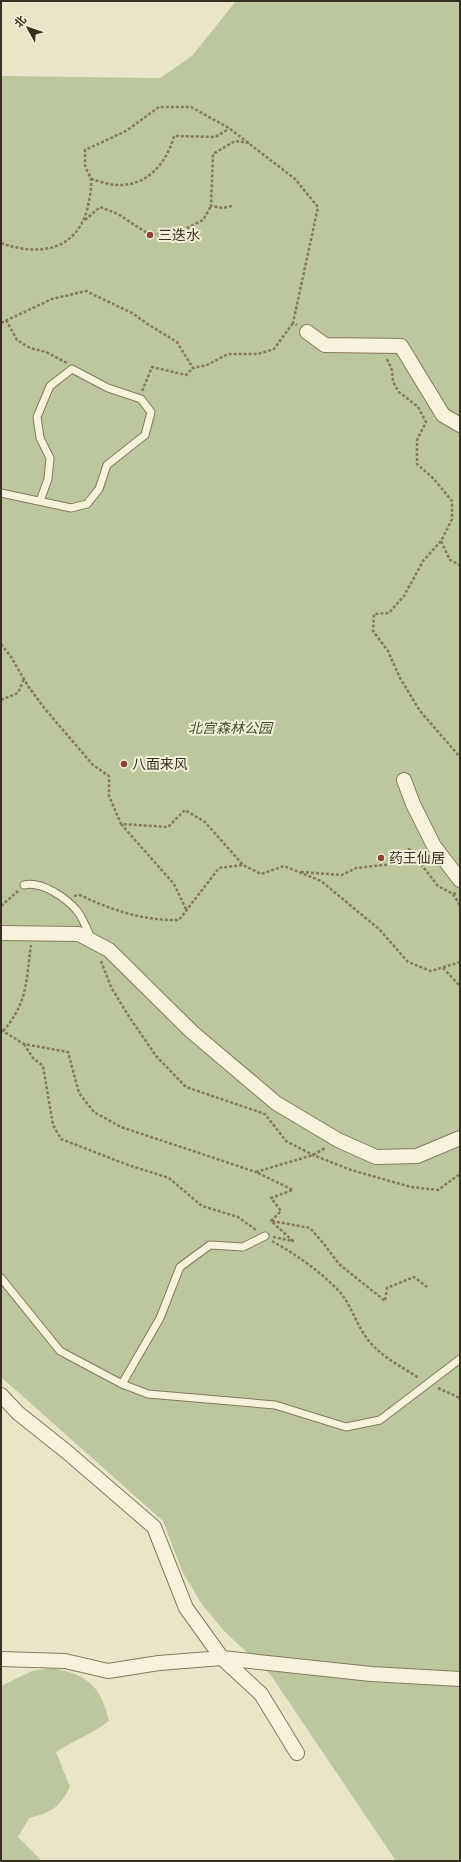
<svg xmlns="http://www.w3.org/2000/svg" width="461" height="1862" font-family="'Noto Serif','Noto Sans SC',serif">
  <style>
    .green { fill: #bcc79e }
    .lines { fill: none; stroke-linecap: round; stroke-linejoin: round }
    .lane-casing { stroke: #85795f; stroke-width: 9 }
    .street-casing { stroke: #85795f; stroke-width: 16 }
    .path { stroke: #85795f; stroke-width: 2.5; stroke-dasharray: 3 2; stroke-linecap: butt }
    .lane { stroke: #f6f2db; stroke-width: 7 }
    .street { stroke: #f6f2db; stroke-width: 14 }
    .poi-dot { fill: #8d4236; stroke: #f2efd8; stroke-width: 1.5 }
    .labels { text-anchor: middle; stroke-width: 4; stroke-linejoin: round; paint-order: stroke }
    .poi-label { font-size: 14px; fill: #372f21; stroke: #f2efd8; text-anchor: start }
    .park-label { font-size: 14px; font-style: italic; fill: #41512a; stroke: #f2efd8 }
  </style>
  <rect width="100%" height="100%" fill="#eae5c9"/>
  <g class="green">
    <polygon points="236,1 460,1 460,1861 396,1861 270,1674 224,1631 201,1603 182,1571 163,1521 1,1377 1,76 160,78 192,56"/>
    <path d="M53,1668C89,1676 100,1685 109,1721C92,1734 73,1741 56,1752L70,1787C59,1808 52,1812 29,1818L18,1837L42,1861H1V1686L32,1671Z"/>
  </g>
  <g class="lines">
    <g class="lane-casing">
      <g id="lane">
        <polyline points="1,493 71,508 87,504 99,489 107,465 145,435 151,412 141,399 108,388 72,369 50,386 37,417 40,438 50,458 48,479 40,501"/>
        <path d="M24,885C42,881 67,898 78,912C83,919 87,929 91,938"/>
        <polyline points="1,1278 60,1351 122,1384 148,1394 275,1405 346,1427 380,1420 460,1359"/>
        <polyline points="122,1384 160,1318 180,1267 210,1245 243,1247 265,1236"/>
      </g>
    </g>
    <g class="street-casing">
      <g id="street">
        <polyline points="307,332 325,345 401,346 443,415 460,425"/>
        <polyline points="404,780 413,804 434,846 460,880"/>
        <polyline points="1,933 79,934 109,950 192,1032 276,1103 338,1140 376,1157 417,1156 460,1138"/>
        <polyline points="1,1395 18,1413 67,1452 154,1527 186,1608 222,1658 261,1694 297,1753"/>
        <polyline points="1,1659 65,1661 108,1671 159,1663 222,1658 371,1674 460,1679"/>
      </g>
    </g>
    <g class="path">
      <path d="M91,179C99,181 109,185 118,185C148,186 167,162 174,136L215,137L229,129"/>
      <polyline points="232,206 223,208 211,206 213,154 235,141 249,143"/>
      <polyline points="85,220 100,207 118,214 150,235 181,231 203,220 211,206"/>
      <path d="M1,243C37,256 75,252 87,210C89,201 92,189 91,179C90,175 86,170 85,165C85,160 85,155 85,150L126,131L159,107H191L229,128L295,179L318,207L293,323L297,325"/>
      <polyline points="6,320 17,340 30,348 46,352 67,363"/>
      <polyline points="1,323 52,299 86,291 132,313 149,325 177,342 193,368 207,365 228,354 258,354 274,349 293,323"/>
      <polyline points="387,359 392,370 393,382 399,392 418,407 426,422 417,440 417,464 434,479 452,501 452,519 441,541 450,560 460,565"/>
      <polyline points="142,391 152,367 186,375 193,368"/>
      <polyline points="441,541 423,561 404,596 389,613 374,614 373,631 388,651 400,678 420,711 460,757"/>
      <polyline points="1,644 11,657 28,686 45,709 93,765 109,776 109,796 121,824 168,827 185,810 205,822 243,865 261,874 284,866 321,881 379,929 408,962 431,971 460,962"/>
      <polyline points="1,700 18,693 24,679"/>
      <polyline points="121,824 174,884 187,911"/>
      <polyline points="301,872 342,875 356,868 393,864 409,849 438,886 453,894 458,893"/>
      <polyline points="453,894 460,905"/>
      <path d="M74,896L80,895C111,910 144,921 179,920L219,868L243,865"/>
      <polyline points="1,906 18,891"/>
      <polyline points="101,961 111,987 128,1015 156,1056 186,1087 265,1114 286,1141 313,1155 351,1170 411,1187 438,1190 460,1174"/>
      <polyline points="443,968 460,986"/>
      <polyline points="1,1030 24,1044 68,1052 79,1093 94,1112 121,1127 256,1172"/>
      <path d="M3,1031C28,1003 26,980 31,945"/>
      <polyline points="24,1044 33,1058 43,1066 53,1125 61,1139 128,1165 169,1178 202,1206 238,1217 256,1230"/>
      <polyline points="272,1221 310,1228 324,1244 339,1264 385,1301 387,1288 414,1277 427,1287"/>
      <polyline points="273,1237 293,1241 271,1221 281,1211 271,1198 293,1190 256,1172 313,1155 325,1148"/>
      <path d="M272,1241C295,1254 317,1269 336,1288C350,1301 355,1322 366,1337C378,1355 402,1367 419,1378"/>
      <polyline points="438,1388 460,1398"/>
    </g>
    <use href="#lane" class="lane"/>
    <use href="#street" class="street"/>
  </g>
  <g class="poi-dot">
    <circle cx="150" cy="235" r="4"/>
    <circle cx="124" cy="764" r="4"/>
    <circle cx="381" cy="858" r="4"/>
  </g>
  <g class="labels">
    <g class="poi-label">
      <text x="158" y="240">三迭水</text>
      <text x="132" y="769">八面来风</text>
      <text x="389" y="863">药王仙居</text>
    </g>
    <g class="park-label">
      <text x="230" y="733">北宫森林公园</text>
    </g>
  </g>
  <rect width="461" height="1862" fill="none" stroke="#372f21" stroke-width="4"/>
  <g transform="translate(28 28) rotate(310)" stroke="#f2efd8" stroke-width="3" paint-order="stroke">
  <path d="M0-3L7 15L0 10L-7 15Z" fill="#372f21"/>
  <text y="-6" font-size="11" font-weight="bold" text-anchor="middle" fill="#372f21">北</text>
  </g>
</svg>
